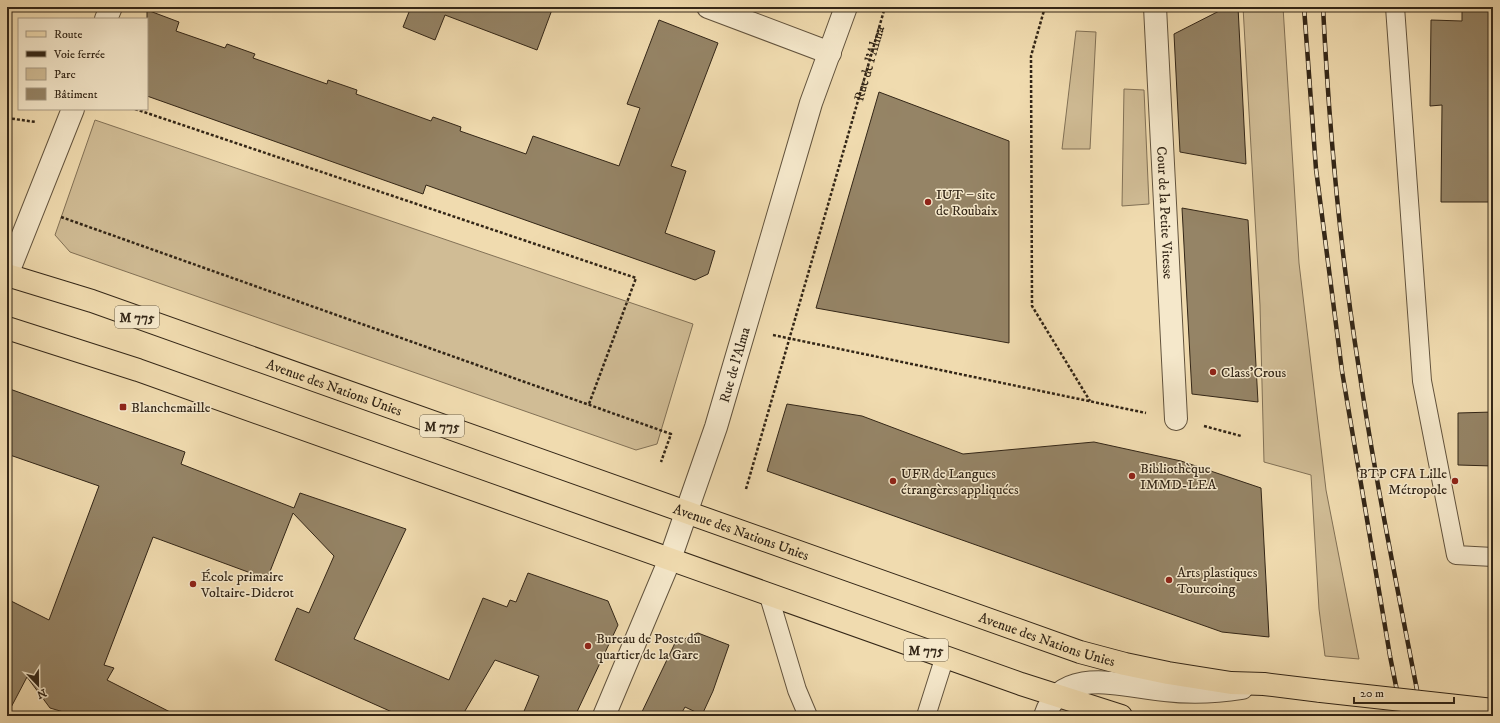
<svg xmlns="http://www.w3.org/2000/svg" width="1500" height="723" font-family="'IM FELL DW Pica',serif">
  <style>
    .green { fill: #d0bc95; stroke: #827156 }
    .building { fill: #958466; stroke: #332617 }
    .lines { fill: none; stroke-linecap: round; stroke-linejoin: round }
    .service-casing { stroke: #62533d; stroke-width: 20 }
    .pedestrian-casing { stroke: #62533d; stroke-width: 24 }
    .minor-casing { stroke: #62533d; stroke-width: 24 }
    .tertiary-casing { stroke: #62533d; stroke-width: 24 }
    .primary-casing { stroke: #332617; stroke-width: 24 }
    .path { stroke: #332617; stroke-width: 2.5; stroke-dasharray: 3 2; stroke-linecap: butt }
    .service { stroke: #f5e8cb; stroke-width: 18 }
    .pedestrian { stroke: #f5e8cb; stroke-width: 22 }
    .minor { stroke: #f5e8cb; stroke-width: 22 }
    .tertiary { stroke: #f5e8cb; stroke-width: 22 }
    .primary { stroke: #f0dbaf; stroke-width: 22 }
    .rail-casing { stroke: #332617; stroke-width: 4.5 }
    .rail { stroke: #f5e8cb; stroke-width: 3; stroke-dasharray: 9; stroke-linecap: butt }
    .primary-bridge-casing { stroke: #332617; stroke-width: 24; stroke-linecap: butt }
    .primary-bridge { stroke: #f0dbaf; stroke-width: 22 }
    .poi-dot { fill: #8f2418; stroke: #f5e8cb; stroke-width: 1.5 }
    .labels { text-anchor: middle; stroke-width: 3; stroke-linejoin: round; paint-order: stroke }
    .shield { fill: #f5e8cb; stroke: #6d604d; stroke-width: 1 }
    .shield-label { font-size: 13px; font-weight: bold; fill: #332617 }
    .street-label { font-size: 14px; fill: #332617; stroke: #f5e8cb }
    .poi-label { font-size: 14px; fill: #332617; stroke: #f5e8cb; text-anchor: start }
  </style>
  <rect width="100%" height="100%" fill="#f0dbaf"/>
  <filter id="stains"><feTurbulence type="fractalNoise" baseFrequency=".005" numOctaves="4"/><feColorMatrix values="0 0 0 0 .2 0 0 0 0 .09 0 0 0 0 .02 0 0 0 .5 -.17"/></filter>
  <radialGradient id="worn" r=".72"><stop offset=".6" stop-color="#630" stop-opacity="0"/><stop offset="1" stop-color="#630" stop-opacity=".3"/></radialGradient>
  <g class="green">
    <polygon points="1243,7 1283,7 1299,263 1326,490 1359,659 1325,656 1319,609 1311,475 1264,462 1260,305"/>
    <polygon points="1076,31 1096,32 1090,149 1062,149"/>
    <polygon points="1124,89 1144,90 1149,204 1122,206"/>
    <polygon points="95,120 693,324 657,444 636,450 70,252 55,235"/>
  </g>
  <g class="building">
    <polygon points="411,7 553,7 537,50 445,15 435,40 403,27"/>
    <polygon points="1227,7 1238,7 1246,164 1180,152 1174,34"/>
    <polygon points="1462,7 1493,7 1493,202 1441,202 1442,105 1430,106 1431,20 1462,21"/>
    <polygon points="147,10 179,22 176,31 225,48 227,44 255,54 253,58 327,84 328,80 357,90 356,94 431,121 433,117 461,127 460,131 526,154 533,136 619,166 640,108 627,104 659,20 718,43 671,166 686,171 665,233 715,251 708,274 695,280 426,185 423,194 147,96"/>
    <polygon points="879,92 1009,141 1009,343 816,308"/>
    <polygon points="1182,208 1248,220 1258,402 1192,394"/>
    <polygon points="7,388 185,452 181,464 294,508 300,493 406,529 354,639 449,680 483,598 507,607 510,600 516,602 528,573 608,601 618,625 575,716 522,716 539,676 495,660 462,716 401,716 275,660 297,608 309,613 334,556 293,513 267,579 153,537 104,665 114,668 107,680 178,716 77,716 50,708 27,677 7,715 7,599 49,620 99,486 7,454"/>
    <polygon points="787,404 862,416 963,454 1094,442 1181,461 1261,488 1269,637 1222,632 767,471"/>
    <polygon points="1493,412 1493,466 1458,465 1458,413"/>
    <polygon points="698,633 729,645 713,691 702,715 685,707 680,716 640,716 675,643"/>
  </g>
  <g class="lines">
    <g class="service-casing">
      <g id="service">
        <polyline points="1395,7 1422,381 1456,555 1493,557"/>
        <polyline points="768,593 797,690 808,716"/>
        <polyline points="926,716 945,656"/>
      </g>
    </g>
    <g class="pedestrian-casing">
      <g id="pedestrian">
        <path id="s2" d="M1155,7L1176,419"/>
      </g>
    </g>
    <g class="minor-casing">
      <g id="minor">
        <polyline points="708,7 830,53"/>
        <polyline points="604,716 670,559 686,513"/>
        <path d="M1045,716C1062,664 1125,687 1165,690C1190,693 1216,692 1242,688"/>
      </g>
    </g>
    <g class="tertiary-casing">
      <g id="tertiary">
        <polyline points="106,19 111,7"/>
        <polyline points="7,275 73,109"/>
        <path id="s3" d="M686,513L716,427L811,103L846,7"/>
      </g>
    </g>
    <g class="primary-casing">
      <g id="primary">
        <path id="s4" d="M7,275L92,301L1080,652L1125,664L1168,673L1231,683L1264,684L1321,691"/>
        <polyline points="7,328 138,370 1021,684 1121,716"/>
      </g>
    </g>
    <g class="path">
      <polyline points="1045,7 1031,56 1032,306 1090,401"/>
      <polyline points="135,109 636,278 589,404"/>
      <polyline points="7,118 36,122"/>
      <polyline points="61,217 671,434 661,462"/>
      <polyline points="773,335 1146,413"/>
      <polyline points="1204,426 1241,436"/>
      <path id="s1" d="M746,489L885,7"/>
    </g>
    <use href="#service" class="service"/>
    <use href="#pedestrian" class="pedestrian"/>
    <use href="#minor" class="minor"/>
    <use href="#tertiary" class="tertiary"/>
    <use href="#primary" class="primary"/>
    <g class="rail-casing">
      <g id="rail">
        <polyline points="1304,7 1316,169 1342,371 1390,656 1402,716"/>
        <path d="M1323,7C1329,127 1340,250 1359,369C1376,485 1400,601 1422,716"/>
      </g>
    </g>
    <use href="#rail" class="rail"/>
    <g class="primary-bridge-casing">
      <polyline id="primary-bridge" points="1321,691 1493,710"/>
    </g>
    <use href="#primary-bridge" class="primary-bridge"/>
  </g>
  <g class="poi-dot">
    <circle cx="928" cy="202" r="4"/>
    <circle cx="1213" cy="372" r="4"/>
    <rect x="119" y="403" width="8" height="8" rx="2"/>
    <circle cx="1132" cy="476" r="4"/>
    <circle cx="893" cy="481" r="4"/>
    <circle cx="1455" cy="481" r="4"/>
    <circle cx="1169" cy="580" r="4"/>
    <circle cx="193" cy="584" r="4"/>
    <circle cx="588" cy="646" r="4"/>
  </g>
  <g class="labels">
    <g class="shield">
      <rect x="115" y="306" width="44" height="22" rx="3"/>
      <rect x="420" y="415" width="44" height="22" rx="3"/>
      <rect x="904" y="639" width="44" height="22" rx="3"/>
    </g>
    <g class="shield-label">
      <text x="137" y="322">M 775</text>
      <text x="442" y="431">M 775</text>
      <text x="926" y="655">M 775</text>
    </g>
    <g class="street-label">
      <text dy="5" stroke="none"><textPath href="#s1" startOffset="443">Rue de l'Alma</textPath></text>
      <text dy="5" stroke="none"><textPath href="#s2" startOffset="206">Cour de la Petite Vitesse</textPath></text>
      <text dy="5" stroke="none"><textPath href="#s3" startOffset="156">Rue de l'Alma</textPath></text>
      <text dy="5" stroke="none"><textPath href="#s4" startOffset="346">Avenue des Nations Unies</textPath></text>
      <text dy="5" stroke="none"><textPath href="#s4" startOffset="778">Avenue des Nations Unies</textPath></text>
      <text dy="5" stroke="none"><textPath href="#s4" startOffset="1102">Avenue des Nations Unies</textPath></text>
    </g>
    <g class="poi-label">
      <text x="936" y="199">IUT − site<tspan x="936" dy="16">de Roubaix</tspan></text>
      <text x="1221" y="377">Class'Crous</text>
      <text x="131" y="412">Blanchemaille</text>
      <text x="1140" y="473">Bibliothèque<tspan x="1140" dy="16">IMMD-LEA</tspan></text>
      <text x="901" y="478">UFR de Langues<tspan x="901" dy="16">étrangères appliquées</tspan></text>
      <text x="1447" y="478" text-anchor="end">BTP CFA Lille<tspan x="1447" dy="16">Métropole</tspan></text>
      <text x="1177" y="577">Arts plastiques<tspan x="1177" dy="16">Tourcoing</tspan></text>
      <text x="201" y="581">École primaire<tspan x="201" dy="16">Voltaire-Diderot</tspan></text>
      <text x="596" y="643">Bureau de Poste du<tspan x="596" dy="16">quartier de la Gare</tspan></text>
    </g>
  </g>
  <rect width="1500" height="723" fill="none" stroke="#f0dbaf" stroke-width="24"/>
  <rect x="8" y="8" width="1484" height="707" fill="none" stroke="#332617" stroke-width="2"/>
  <rect x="12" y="12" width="1476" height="699" fill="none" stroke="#332617"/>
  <rect x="18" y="18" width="130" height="92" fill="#f5e8cb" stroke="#a79a83"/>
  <rect x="26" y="31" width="20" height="6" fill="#f0dbaf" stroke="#a79a83"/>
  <text x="54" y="38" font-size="12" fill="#332617">Route</text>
  <rect x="26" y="51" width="20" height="6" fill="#332617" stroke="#a79a83"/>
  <text x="54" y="58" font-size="12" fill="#332617">Voie ferrée</text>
  <rect x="26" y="68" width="20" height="12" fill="#d0bc95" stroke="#a79a83"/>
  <text x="54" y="78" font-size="12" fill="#332617">Parc</text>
  <rect x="26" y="88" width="20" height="12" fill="#958466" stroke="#a79a83"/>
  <text x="54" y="98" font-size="12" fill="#332617">Bâtiment</text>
  <g transform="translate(38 685) rotate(158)" stroke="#f5e8cb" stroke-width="3" paint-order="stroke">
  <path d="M0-3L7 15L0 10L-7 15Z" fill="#332617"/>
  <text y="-6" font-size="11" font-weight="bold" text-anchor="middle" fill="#332617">N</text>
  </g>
  <path d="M1354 697v6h100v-6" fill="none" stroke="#332617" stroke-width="2"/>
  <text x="1360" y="697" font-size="12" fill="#332617" stroke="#f5e8cb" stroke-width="3" paint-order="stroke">20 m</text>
  <rect width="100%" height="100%" filter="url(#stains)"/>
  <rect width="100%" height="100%" fill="url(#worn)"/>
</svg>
